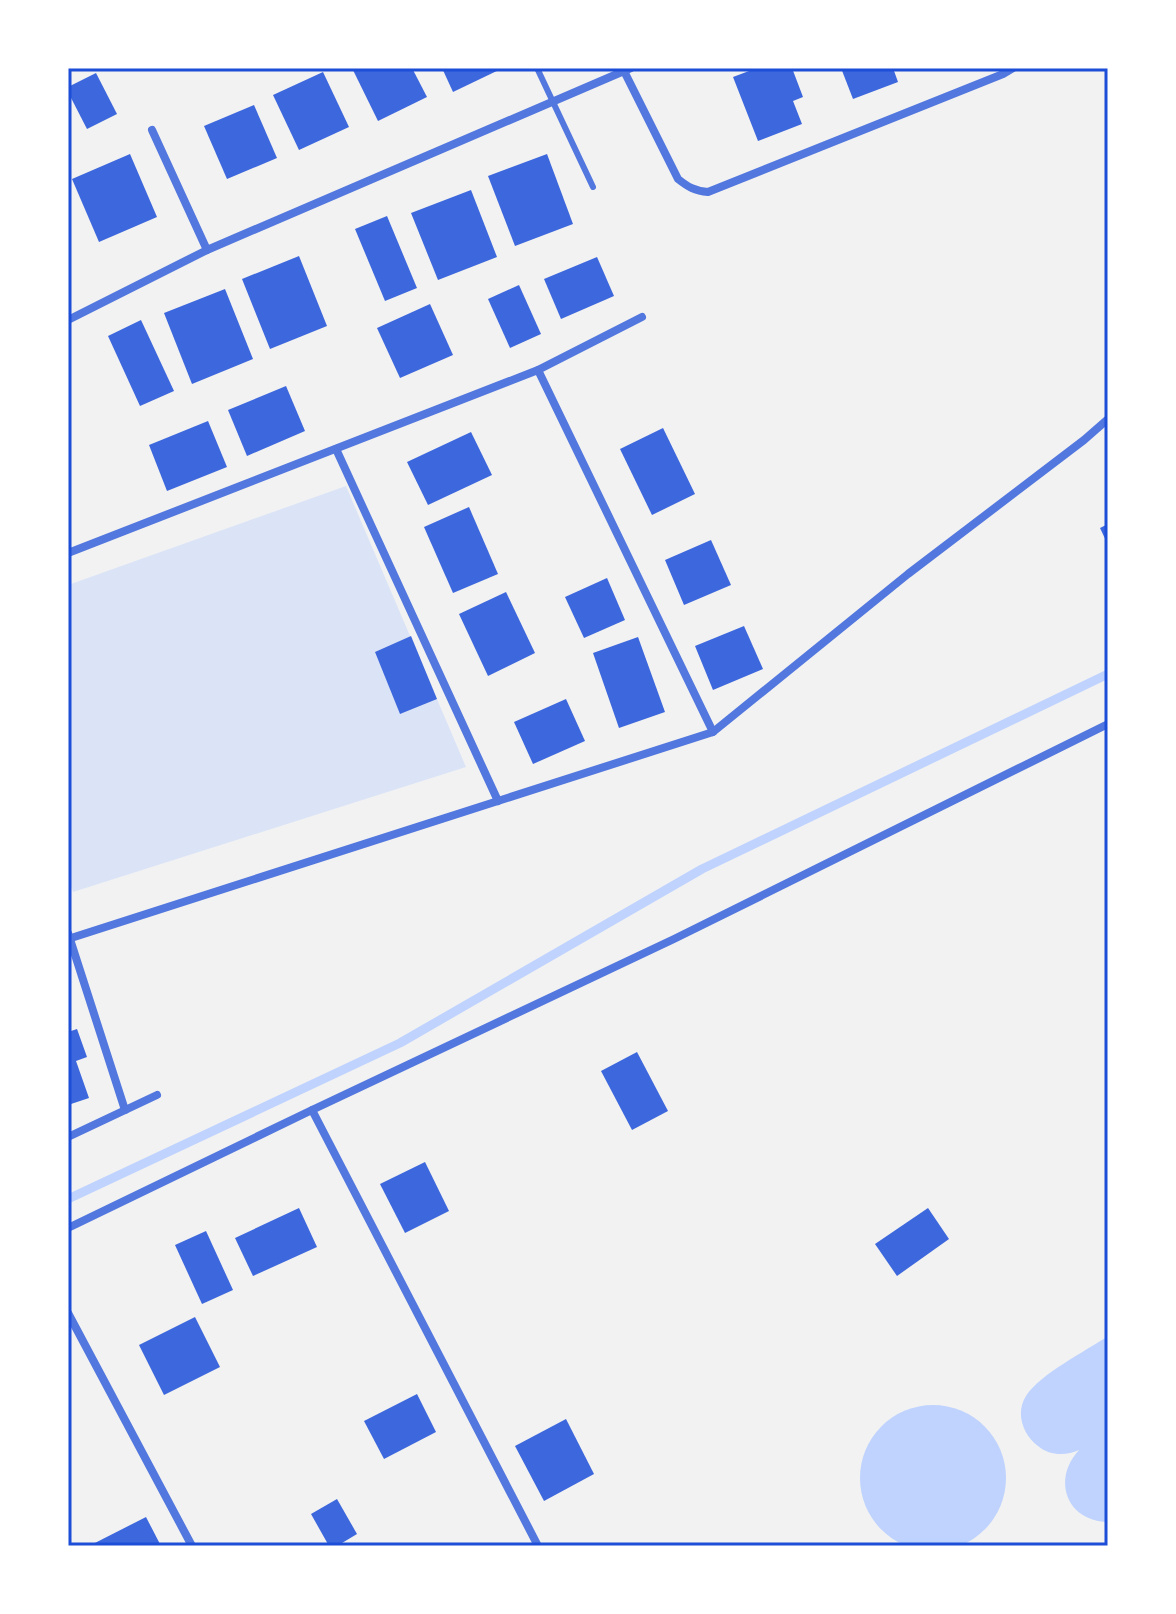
<svg xmlns="http://www.w3.org/2000/svg" width="1176" height="1614" font-family="Inter,sans-serif">
  <style>
    .green { fill: #dbe4f7 }
    .water { fill: #bfd3fe }
    .lines { fill: none; stroke-linecap: round; stroke-linejoin: round }
    .stream { stroke: #bfd3fe; stroke-width: 9 }
    .building { fill: #3d67dc }
    .service { stroke: #5277de; stroke-width: 6 }
    .minor { stroke: #5277de; stroke-width: 8 }
    .neatline { fill: none; stroke: #1d4ed8; stroke-width: 3 }
  </style>
  <rect width="100%" height="100%" fill="#f2f2f2"/>
  <polygon class="green" points="346,486 466,767 73,892 68,878 68,585"/>
  <g class="water">
    <path d="M1108,1336V1521L1106,1522C1066,1520 1052,1479 1079,1450C1066,1456 1050,1456 1038,1446C1023,1435 1015,1413 1026,1396C1040,1374 1086,1351 1108,1336Z"/>
    <circle cx="933" cy="1478" r="73"/>
  </g>
  <g class="lines">
    <polyline class="stream" points="68,1199 400,1043 702,869 1108,674"/>
  </g>
  <g class="building">
    <polygon points="352,68 412,68 427,97 378,121"/>
    <polygon points="442,68 503,68 453,92"/>
    <polygon points="757,68 792,68 803,97 793,101 802,124 758,141 733,77"/>
    <polygon points="841,68 893,68 898,82 853,99"/>
    <polygon points="323,72 349,127 299,150 273,95"/>
    <polygon points="96,73 117,114 87,129 68,92 68,87"/>
    <polygon points="254,105 277,158 227,179 204,126"/>
    <polygon points="130,154 157,217 99,242 72,179"/>
    <polygon points="547,154 573,224 515,246 488,176"/>
    <polygon points="471,190 497,257 438,280 411,213"/>
    <polygon points="387,216 417,288 385,301 355,229"/>
    <polygon points="299,256 327,326 270,349 242,279"/>
    <polygon points="597,257 614,296 561,319 544,279"/>
    <polygon points="519,285 541,334 510,348 488,299"/>
    <polygon points="225,289 253,359 192,384 164,313"/>
    <polygon points="430,304 453,355 400,378 377,328"/>
    <polygon points="141,320 174,391 140,406 108,336"/>
    <polygon points="286,386 305,431 247,456 228,410"/>
    <polygon points="208,421 227,467 167,491 149,445"/>
    <polygon points="663,428 695,494 652,515 620,449"/>
    <polygon points="471,432 492,475 428,505 407,462"/>
    <polygon points="469,507 498,574 453,593 424,527"/>
    <polygon points="1108,524 1108,545 1100,528"/>
    <polygon points="711,540 731,585 684,605 665,560"/>
    <polygon points="607,578 625,620 584,638 565,597"/>
    <polygon points="506,592 535,653 488,676 459,614"/>
    <polygon points="744,626 763,669 713,690 695,646"/>
    <polygon points="411,636 437,699 400,714 375,652"/>
    <polygon points="638,637 665,712 619,728 593,653"/>
    <polygon points="566,699 585,741 533,764 514,722"/>
    <polygon points="77,1029 87,1057 76,1061 89,1098 68,1105 68,1032"/>
    <polygon points="637,1052 668,1111 632,1130 601,1071"/>
    <polygon points="425,1162 449,1211 405,1233 380,1184"/>
    <polygon points="299,1208 317,1247 253,1276 235,1238"/>
    <polygon points="928,1208 949,1239 897,1276 875,1244"/>
    <polygon points="206,1231 233,1290 202,1304 175,1245"/>
    <polygon points="195,1317 220,1367 164,1395 139,1345"/>
    <polygon points="417,1394 436,1432 384,1459 364,1421"/>
    <polygon points="566,1419 594,1474 544,1501 515,1446"/>
    <polygon points="337,1499 357,1534 337,1546 329,1546 311,1514"/>
    <polygon points="146,1517 161,1546 89,1546"/>
  </g>
  <g class="lines">
    <polyline class="service" points="537,68 593,187"/>
    <g class="minor">
      <path d="M624,71L678,179C688,187 695,191 708,192L1003,74L1013,68"/>
      <polyline points="152,130 207,250"/>
      <polyline points="68,320 207,250 631,68"/>
      <polyline points="538,370 713,732"/>
      <polyline points="336,449 498,801"/>
      <polyline points="68,553 538,370 642,317"/>
      <polyline points="68,933 125,1110"/>
      <polyline points="68,939 713,732 908,574 1084,440 1108,419"/>
      <polyline points="312,1110 538,1546"/>
      <polyline points="68,1137 157,1095"/>
      <polyline points="68,1228 312,1110 674,939 1108,724"/>
      <polyline points="68,1313 192,1546"/>
    </g>
  </g>
  <rect width="1176" height="1614" fill="none" stroke="#ffffff" stroke-width="140"/>
  <rect x="70" y="70" width="1036" height="1474" class="neatline"/>
</svg>
